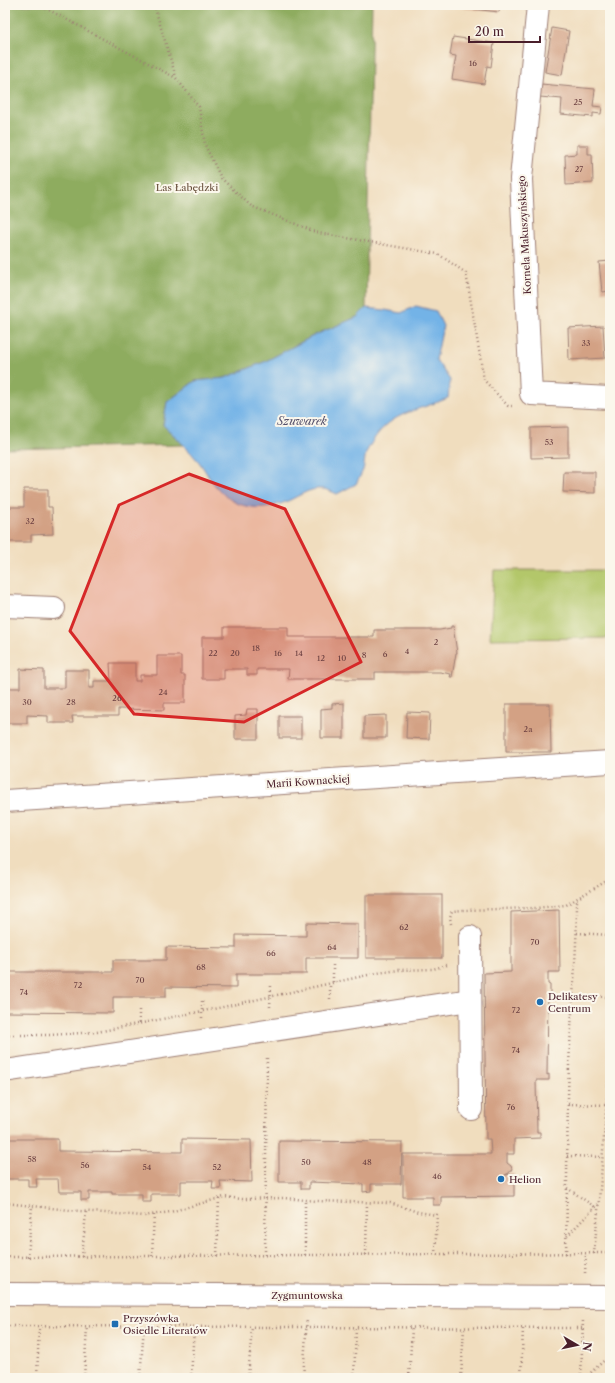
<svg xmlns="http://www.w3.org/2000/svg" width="615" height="1383" font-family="'Libre Caslon Text',serif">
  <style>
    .green { fill: #b3c76a; stroke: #7e734a }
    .forest { fill: #8eac5e; stroke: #6c6644 }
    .water { fill: #73b3e7; stroke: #5e6989 }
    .building { fill: #d3a184 }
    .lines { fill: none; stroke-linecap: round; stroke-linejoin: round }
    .minor-casing { stroke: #9d7e74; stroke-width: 24 }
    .path { stroke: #9d7e74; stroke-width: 2.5; stroke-dasharray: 1 3; stroke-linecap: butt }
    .minor { stroke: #fff; stroke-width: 22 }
    .marked { fill: #d62828; fill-opacity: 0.2; stroke: #d62828; stroke-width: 3; stroke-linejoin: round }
    .poi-dot { fill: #1f6fb2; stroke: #fbf7ec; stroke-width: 1.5 }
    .labels { text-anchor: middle; stroke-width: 4; stroke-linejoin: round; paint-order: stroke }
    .number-label { font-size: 8px; fill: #6c4041 }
    .park-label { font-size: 10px; fill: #6a513e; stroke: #fbf7ec }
    .street-label { font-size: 10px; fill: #4a1f2b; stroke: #fbf7ec }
    .poi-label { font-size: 10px; fill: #4a1f2b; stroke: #fbf7ec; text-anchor: start }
    .water-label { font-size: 11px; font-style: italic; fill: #58536d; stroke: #fbf7ec }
  </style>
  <rect width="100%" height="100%" fill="#fbf7ec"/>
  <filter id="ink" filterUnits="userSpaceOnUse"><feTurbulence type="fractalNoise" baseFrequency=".025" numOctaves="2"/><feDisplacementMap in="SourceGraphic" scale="8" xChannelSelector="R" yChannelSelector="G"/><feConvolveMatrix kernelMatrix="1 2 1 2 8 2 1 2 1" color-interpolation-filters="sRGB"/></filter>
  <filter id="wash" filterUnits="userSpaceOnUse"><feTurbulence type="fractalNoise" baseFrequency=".012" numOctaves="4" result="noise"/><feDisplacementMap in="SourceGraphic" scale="16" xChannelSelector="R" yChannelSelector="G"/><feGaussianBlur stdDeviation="0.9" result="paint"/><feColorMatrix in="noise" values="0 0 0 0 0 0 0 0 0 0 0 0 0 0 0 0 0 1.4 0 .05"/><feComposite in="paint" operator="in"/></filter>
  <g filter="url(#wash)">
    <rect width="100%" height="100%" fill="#f0ddbe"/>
    <polygon class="green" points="494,570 610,570 610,638 490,639"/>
    <polygon class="forest" points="5,5 372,5 366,308 357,317 315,335 264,362 225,378 195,381 167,402 163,425 184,445 5,449"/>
    <path class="water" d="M416,306L436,311L443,326L436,360L450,380L448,398C413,413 388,411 368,449C364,455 365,464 363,470C361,475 358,480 356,484L337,494C332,492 327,489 323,489C309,487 295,499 283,503C258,511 237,509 219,490C211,482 206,471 199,462C188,449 176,437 163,425L167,402L195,381L225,378L264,362L315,335L357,317L366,308L385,310L401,313Z"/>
    <g id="blocks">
      <g class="building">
        <polygon points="464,5 500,5 499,12 463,8"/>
        <polygon points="552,28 569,31 562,75 545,72"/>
        <polygon points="453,37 494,43 491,67 487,66 484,84 452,79 456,56 450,55"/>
        <polygon points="541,84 595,89 593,106 602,107 601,114 593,113 593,117 561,114 562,99 540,97"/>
        <polygon points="577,145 588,145 588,154 592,154 593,183 566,185 565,155 577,154"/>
        <polygon points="610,261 610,291 602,292 599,262"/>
        <polygon points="603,326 605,358 569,360 568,328"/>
        <polygon points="568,427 568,457 531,458 531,428"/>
        <polygon points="564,472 595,472 595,493 563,492"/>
        <polygon points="24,489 48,489 48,507 52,507 53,534 31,535 31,542 7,542 7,534 5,534 5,504 6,507 24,507"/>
        <polygon points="451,626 453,626 457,653 456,653 452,677 450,677 451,674 440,672 375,672 375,679 288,679 289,669 257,669 257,675 247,675 247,669 224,669 224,679 202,679 202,637 224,637 224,627 288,627 288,637 374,637 374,630 440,630 451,628"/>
        <polygon points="157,656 181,656 181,675 185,675 185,703 164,703 164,710 118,709 118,716 72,716 73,723 48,723 48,716 27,715 27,723 5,723 5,688 20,688 20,669 44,670 44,688 65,688 65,670 89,670 89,688 94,688 94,681 111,681 110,663 135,663 135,681 140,681 140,675 157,675"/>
        <polygon points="344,703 344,738 321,738 321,709 332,708 332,704"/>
        <polygon points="506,704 550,704 551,752 506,752"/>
        <polygon points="247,709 258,709 258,739 235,739 235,716 246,715"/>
        <polygon points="407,712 430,713 429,739 406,738"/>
        <polygon points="386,715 386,738 364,738 364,716"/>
        <rect x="279" y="716" width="22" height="22"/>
        <rect x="366" y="895" width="76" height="63"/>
        <polygon points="559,910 560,972 548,972 548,984 550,985 550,995 548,995 547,1075 549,1074 549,1080 536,1080 537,1132 540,1132 540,1138 514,1139 514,1154 507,1154 507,1163 511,1166 512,1169 509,1173 505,1175 514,1174 514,1196 441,1197 441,1205 433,1205 433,1197 403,1197 403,1154 491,1154 490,1139 486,1139 484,973 511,972 511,912"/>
        <polygon points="306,923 358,924 358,958 306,958 306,974 236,974 236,988 166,987 166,997 113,997 113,1013 5,1012 5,972 113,972 113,960 166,960 166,947 236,948 236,935 306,936"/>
        <polygon points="6,1139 58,1139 58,1151 182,1152 182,1139 251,1140 252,1182 220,1181 221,1189 212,1189 213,1181 181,1181 181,1194 151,1194 151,1202 142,1202 142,1194 112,1194 112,1192 89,1192 89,1200 81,1200 81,1192 59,1192 58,1179 36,1179 37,1187 28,1187 28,1179 5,1179"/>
        <polygon points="279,1141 402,1142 401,1184 371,1184 371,1191 363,1192 363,1184 309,1182 309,1189 301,1189 301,1182 279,1182"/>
      </g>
    </g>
  </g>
  <g filter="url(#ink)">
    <use href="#blocks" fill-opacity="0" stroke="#9d7e74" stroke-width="1"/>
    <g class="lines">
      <g class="minor-casing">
        <g id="minor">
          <polyline points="538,5 521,179 531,394 610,398"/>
          <polyline points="5,606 54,608"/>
          <polyline points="5,801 610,762"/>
          <polyline points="470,937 471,1109"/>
          <polyline points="5,1071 470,1000"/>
          <polyline points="5,1294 610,1297"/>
        </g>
      </g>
      <g class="path">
        <polyline points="34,5 49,10 176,78 199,107 205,145 221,178 251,206 318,233 438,254 466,273 484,380 508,406 512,406"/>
        <polyline points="154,5 176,77"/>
        <polyline points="451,924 450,917 452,911 463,910 536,908 566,905 610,879"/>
        <polyline points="577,933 610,935"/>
        <polyline points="333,965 333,982"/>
        <polyline points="573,996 610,997"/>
        <polyline points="330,999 330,983"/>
        <polyline points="270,1007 271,985"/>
        <polyline points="202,1018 202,1001"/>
        <polyline points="139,1023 139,1010"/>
        <polyline points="5,1035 51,1035 97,1032 223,1007 377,973 399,970 433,969 447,965"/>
        <polyline points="568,1104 606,1105"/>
        <polyline points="567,1156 603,1157"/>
        <polyline points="567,1188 595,1207"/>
        <polyline points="5,1203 79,1211 144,1216 170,1212 224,1197 242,1199 284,1198 317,1201 390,1203 418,1212 437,1215 435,1255"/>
        <polyline points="567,1236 598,1204"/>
        <path d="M566,1254C567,1202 567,1151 568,1099C569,1032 577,966 577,899"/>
        <polyline points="594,1254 601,1178 610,1056"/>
        <polyline points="265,1255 267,1058"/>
        <polyline points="305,1255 305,1200"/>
        <polyline points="366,1255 367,1203"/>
        <polyline points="152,1256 154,1214"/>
        <polyline points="217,1256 219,1198"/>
        <polyline points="5,1257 610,1253"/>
        <polyline points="28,1257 32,1206"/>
        <polyline points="82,1257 86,1212"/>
        <polyline points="585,1273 586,1254"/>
        <polyline points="5,1326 583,1328"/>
        <polyline points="37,1378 39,1326"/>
        <polyline points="84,1378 87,1327"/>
        <polyline points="140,1378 144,1327"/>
        <polyline points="191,1378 194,1327"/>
        <polyline points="248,1378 252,1327"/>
        <polyline points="303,1378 307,1319"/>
        <polyline points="354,1378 356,1328"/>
        <polyline points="409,1378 412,1328"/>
        <polyline points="461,1378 464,1328"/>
        <polyline points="521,1378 523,1328"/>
        <polyline points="581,1378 583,1320"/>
        <polyline points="585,1378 610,1355"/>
      </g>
      <use href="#minor" class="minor"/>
    </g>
  </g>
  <path class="marked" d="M189,474L285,509L361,662L244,722L134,714L70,631L119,505Z"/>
  <g class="poi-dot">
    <circle cx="540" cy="1002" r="4"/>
    <circle cx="501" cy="1179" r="4"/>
    <rect x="111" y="1320" width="8" height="8" rx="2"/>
  </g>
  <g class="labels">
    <g class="number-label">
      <text x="473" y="66">16</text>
      <text x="578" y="105">25</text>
      <text x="579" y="172">27</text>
      <text x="586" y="346">33</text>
      <text x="549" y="445">53</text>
      <text x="30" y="524">32</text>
      <text x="436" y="645">2</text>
      <text x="256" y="651">18</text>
      <text x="407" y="654">4</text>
      <text x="213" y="656">22</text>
      <text x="235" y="656">20</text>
      <text x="278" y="656">16</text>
      <text x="299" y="656">14</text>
      <text x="385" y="657">6</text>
      <text x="364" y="658">8</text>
      <text x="321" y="661">12</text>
      <text x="342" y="661">10</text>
      <text x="163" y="695">24</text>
      <text x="117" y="701">26</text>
      <text x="27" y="705">30</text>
      <text x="71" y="705">28</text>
      <text x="528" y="732">2a</text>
      <text x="404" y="930">62</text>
      <text x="535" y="945">70</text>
      <text x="332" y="950">64</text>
      <text x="271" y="956">66</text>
      <text x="201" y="970">68</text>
      <text x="140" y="983">70</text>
      <text x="78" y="988">72</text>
      <text x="24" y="995">74</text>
      <text x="516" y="1013">72</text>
      <text x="516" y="1053">74</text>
      <text x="511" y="1110">76</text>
      <text x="32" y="1162">58</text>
      <text x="306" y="1165">50</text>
      <text x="367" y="1165">48</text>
      <text x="85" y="1168">56</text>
      <text x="147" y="1170">54</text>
      <text x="217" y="1170">52</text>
      <text x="437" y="1179">46</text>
    </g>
    <g class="park-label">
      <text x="187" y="191">Las Łabędzki</text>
    </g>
    <g class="street-label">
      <text transform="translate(524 235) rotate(-93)" y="4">Kornela Makuszyńskiego</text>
      <text transform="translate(308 781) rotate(-4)" y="4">Marii Kownackiej</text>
      <text x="307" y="1299">Zygmuntowska</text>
    </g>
    <g class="poi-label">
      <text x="548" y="1000">Delikatesy<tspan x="548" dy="12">Centrum</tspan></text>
      <text x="509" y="1183">Helion</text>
      <text x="123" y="1322">Przyszówka<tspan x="123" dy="12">Osiedle Literatów</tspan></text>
    </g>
    <g class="water-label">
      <text x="302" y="425">Szuwarek</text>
    </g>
  </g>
  <rect width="615" height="1383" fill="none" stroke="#fbf7ec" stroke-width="20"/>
  <g transform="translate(577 1345) rotate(99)" stroke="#fbf7ec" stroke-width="3" paint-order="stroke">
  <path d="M0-3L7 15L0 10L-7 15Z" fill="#4a1f2b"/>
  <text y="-6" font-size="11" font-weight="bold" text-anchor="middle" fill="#4a1f2b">N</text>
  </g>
  <path d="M469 36v6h71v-6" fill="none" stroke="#4a1f2b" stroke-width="2"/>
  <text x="475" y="36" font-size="12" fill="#4a1f2b" stroke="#fbf7ec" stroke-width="3" paint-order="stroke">20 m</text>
</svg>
